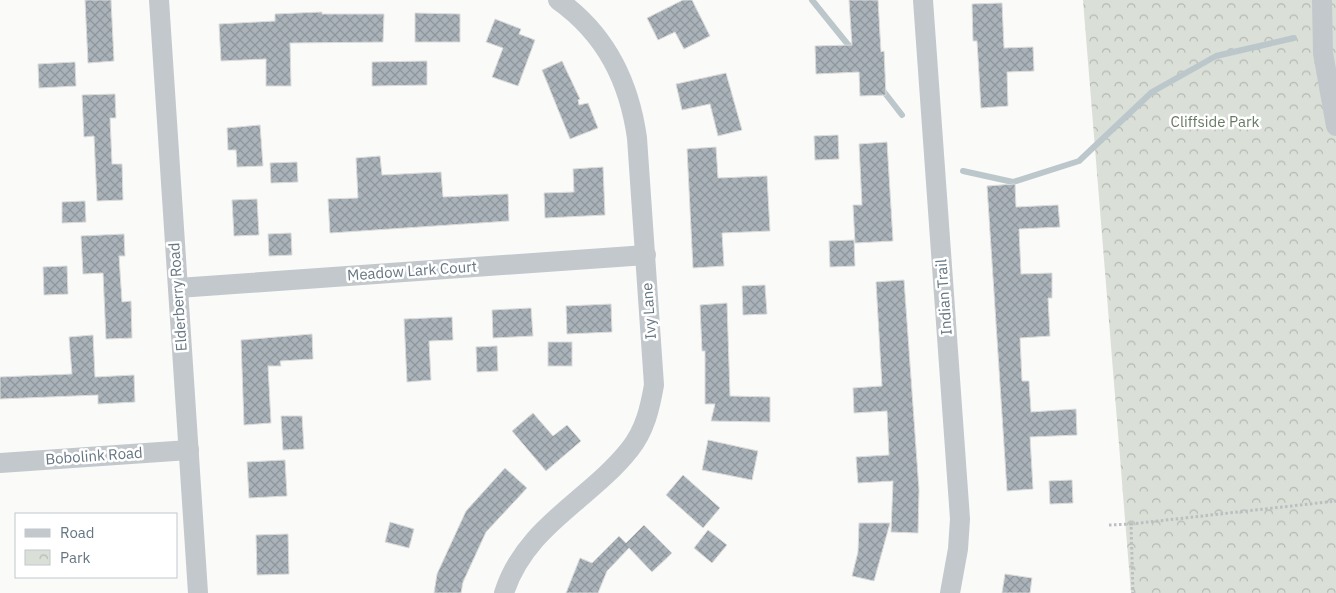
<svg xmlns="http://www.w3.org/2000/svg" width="1336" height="593" font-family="'IBM Plex Sans',sans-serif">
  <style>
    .park { fill: url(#park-crowns) }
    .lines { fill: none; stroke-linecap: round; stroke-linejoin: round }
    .stream { stroke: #bbc7cb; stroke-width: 6 }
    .building { fill: url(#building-cross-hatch); stroke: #dcdcda }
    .path { stroke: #bbbfc2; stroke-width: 3; stroke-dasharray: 2.5 2.5; stroke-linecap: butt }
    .street { stroke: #c3c8cc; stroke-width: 20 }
    .labels { text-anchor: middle; stroke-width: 5; stroke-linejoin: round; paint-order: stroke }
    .park-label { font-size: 15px; fill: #687a64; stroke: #fff }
    .street-label { font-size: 15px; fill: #657683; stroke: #fff }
  </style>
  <defs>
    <pattern id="park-crowns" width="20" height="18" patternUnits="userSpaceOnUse" patternTransform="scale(1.25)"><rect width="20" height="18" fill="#dadfd7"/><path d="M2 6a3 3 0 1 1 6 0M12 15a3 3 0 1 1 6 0" fill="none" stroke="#b4b9b4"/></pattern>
    <pattern id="building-cross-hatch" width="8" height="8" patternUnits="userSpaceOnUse" patternTransform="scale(1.25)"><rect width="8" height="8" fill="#aab3b9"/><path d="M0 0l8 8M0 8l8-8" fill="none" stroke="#8e969c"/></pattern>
  </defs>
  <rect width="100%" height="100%" fill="#fafaf8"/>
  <polygon class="park" points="1083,0 1336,0 1336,593 1131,593"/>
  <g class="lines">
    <g class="stream">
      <polyline points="812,0 854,52"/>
      <polyline points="881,88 902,115"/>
      <polyline points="963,171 1013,182 1079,161 1152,92 1216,56 1294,38"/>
    </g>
  </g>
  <g class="building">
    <polygon points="85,0 111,0 114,61 88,63"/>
    <polygon points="683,0 692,0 710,36 684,49 675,32 658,40 647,18"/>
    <polygon points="849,0 878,0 881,52 884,51 886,95 860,96 859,72 816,74 815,46 852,45"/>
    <polygon points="1002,3 1004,48 1033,47 1034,71 1007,72 1008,106 981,108 977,41 973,41 972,4"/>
    <polygon points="322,12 322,14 384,14 383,42 290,43 291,86 266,86 266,59 221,61 219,24 275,21 275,14"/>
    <polygon points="415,13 460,14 460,42 415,42"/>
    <polygon points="495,19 521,29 519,34 535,40 518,86 492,77 503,48 486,42"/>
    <polygon points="427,61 427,85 372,86 372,62"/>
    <polygon points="562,61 580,99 578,100 579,105 588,103 598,128 570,139 542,70"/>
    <polygon points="75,62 76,86 39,88 38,64"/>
    <polygon points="726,73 742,130 718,136 710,104 682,110 676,84"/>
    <polygon points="115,94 116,118 110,118 112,164 122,164 123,200 97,201 94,136 84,137 82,95"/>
    <polygon points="260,125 263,166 237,167 236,150 228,150 227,128"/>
    <polygon points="838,135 839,159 815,160 814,136"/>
    <polygon points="887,142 893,241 855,243 853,205 862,205 859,144"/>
    <polygon points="716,147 718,178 767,176 770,231 722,233 724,266 693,268 687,149"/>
    <polygon points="380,156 382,175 441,172 443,197 508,194 509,221 330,233 328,199 358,198 356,158"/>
    <polygon points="297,162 298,182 271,183 270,163"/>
    <polygon points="603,167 605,215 545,218 544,193 574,192 573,169"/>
    <polygon points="1015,184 1016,207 1058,205 1060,227 1019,229 1021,274 1052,273 1052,298 1048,298 1050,336 1020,338 1022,381 1029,381 1031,412 1076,409 1077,435 1030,437 1033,489 1007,491 987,186"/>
    <polygon points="257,199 259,235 234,236 232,200"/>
    <polygon points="85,201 86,222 62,223 62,202"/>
    <polygon points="291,233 292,255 269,256 268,234"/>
    <polygon points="124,234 125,256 119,256 122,302 131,301 132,338 106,339 103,273 83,274 81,236"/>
    <polygon points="854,240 855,266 830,267 829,241"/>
    <polygon points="67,266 68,294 44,295 43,267"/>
    <polygon points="904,280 919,490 918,533 891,532 893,481 858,483 856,457 889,455 887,411 854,413 853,388 882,386 876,282"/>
    <polygon points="765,285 767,314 743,315 742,286"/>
    <polygon points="727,303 730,396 770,397 770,422 711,421 715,404 705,404 705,351 702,351 700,305"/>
    <polygon points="611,304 612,332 567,334 566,306"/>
    <polygon points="531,308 533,336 493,338 492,310"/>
    <polygon points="452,317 453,340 429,341 431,380 407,382 404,319"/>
    <polygon points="312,334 313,359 280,361 281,366 268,366 271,423 244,425 241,340"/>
    <polygon points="93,335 95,377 134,375 135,402 98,404 98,395 0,399 0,377 72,374 69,337"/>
    <rect x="548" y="342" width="24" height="24"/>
    <polygon points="497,346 498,371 477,372 476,347"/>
    <polygon points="533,413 553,436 567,425 581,441 546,471 512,431"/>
    <polygon points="281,416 302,416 304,449 283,450"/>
    <polygon points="708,440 758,451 752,480 702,470"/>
    <polygon points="285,460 287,496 249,498 247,462"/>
    <polygon points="505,468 527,488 486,532 463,582 461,593 434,593 437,574 466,511"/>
    <polygon points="683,475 720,508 703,528 666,495"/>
    <polygon points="1072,480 1073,503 1050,504 1049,481"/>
    <polygon points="390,522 414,529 409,548 385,542"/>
    <polygon points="859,523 890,523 874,581 852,576 858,552"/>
    <polygon points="644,525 672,553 652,572 629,548 607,571 598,593 566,593 580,558 592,563 619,536 626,543"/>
    <polygon points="708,530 727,545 712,563 694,548"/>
    <polygon points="288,534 289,574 257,575 256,535"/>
    <polygon points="1005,574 1032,578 1030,593 1002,593"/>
  </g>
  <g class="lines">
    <g class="path">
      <polyline points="1131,524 1336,501"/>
      <polyline points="1109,525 1131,524 1133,593"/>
    </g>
    <g class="street">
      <polyline points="159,0 198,593"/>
      <polyline points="923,0 960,519 958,549 950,593"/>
      <polyline points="1322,0 1323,53 1336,126"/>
      <polyline points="178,288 646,255"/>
      <polyline points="0,463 189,450"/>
      <path d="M504,593C526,525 589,501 630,449C645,430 650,408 654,385L637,138C629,81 606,34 558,0"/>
    </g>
  </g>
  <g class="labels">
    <g class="park-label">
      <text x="1215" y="127">Cliffside Park</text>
    </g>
    <g class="street-label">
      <text transform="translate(412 271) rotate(-4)" y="5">Meadow Lark Court</text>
      <text transform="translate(178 297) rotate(-94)" y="5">Elderberry Road</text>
      <text transform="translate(944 297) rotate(-94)" y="5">Indian Trail</text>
      <text transform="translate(649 311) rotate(-94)" y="5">Ivy Lane</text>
      <text transform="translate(94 456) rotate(-4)" y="5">Bobolink Road</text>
    </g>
  </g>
  <rect x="15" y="513" width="162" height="65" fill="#ffffff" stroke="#c1c8cd"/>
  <rect x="25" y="529" width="25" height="8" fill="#c3c8cc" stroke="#c1c8cd"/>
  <text x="60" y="538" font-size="15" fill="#657683">Road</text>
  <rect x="25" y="550" width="25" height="15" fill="url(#park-crowns)" stroke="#c1c8cd"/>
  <text x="60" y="563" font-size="15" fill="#657683">Park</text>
</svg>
